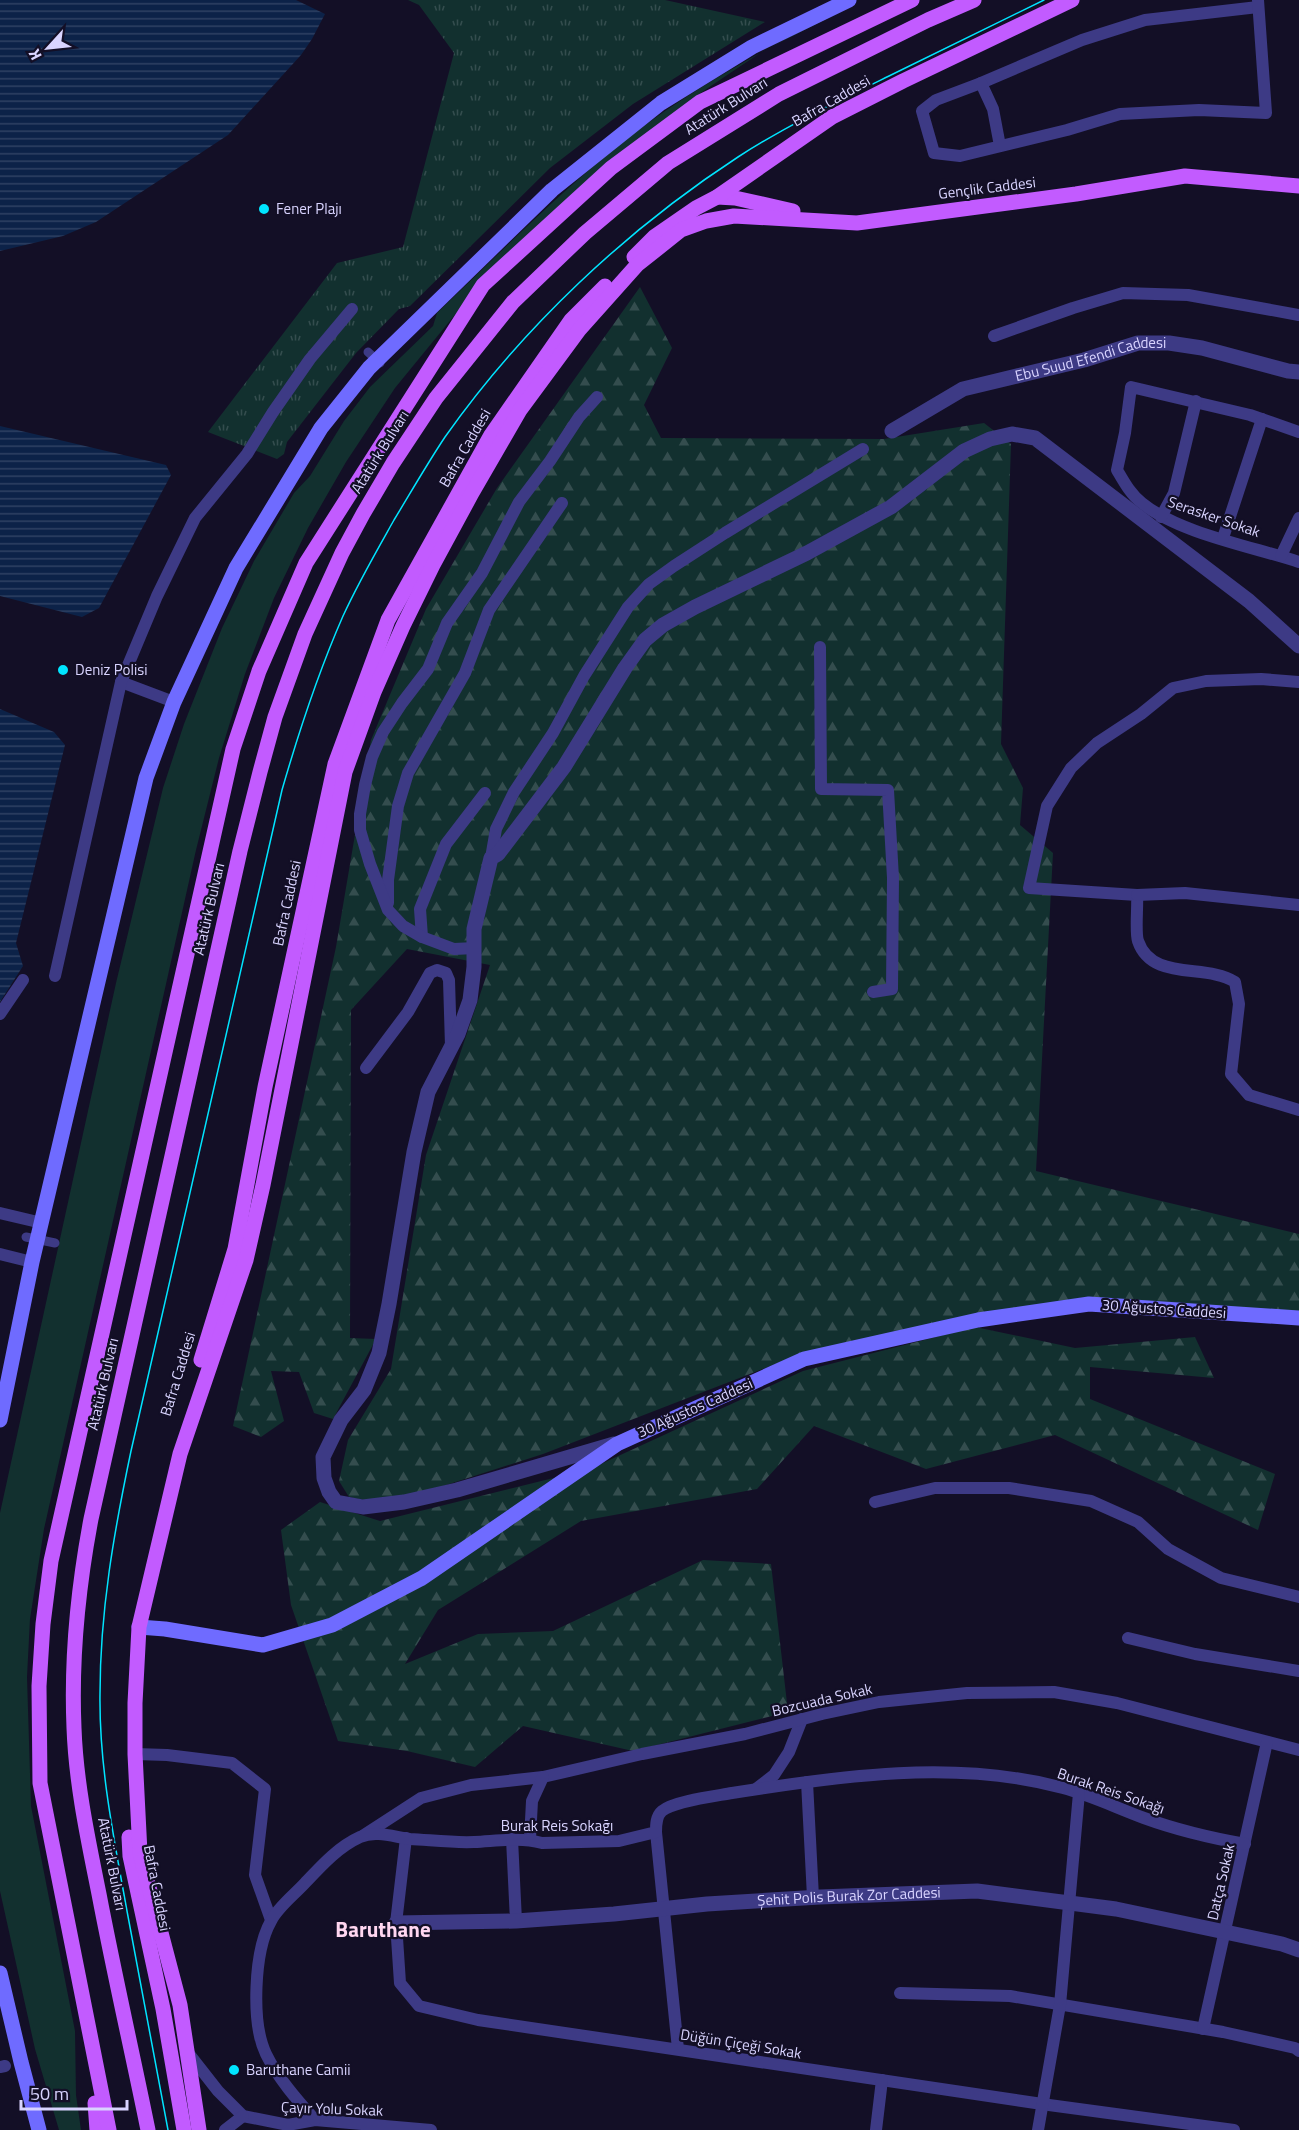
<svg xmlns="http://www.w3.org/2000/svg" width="1299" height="2130" font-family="'Titillium Web',sans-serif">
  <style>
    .green { fill: #12302f }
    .forest { fill: url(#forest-firs) }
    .park { fill: url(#park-tufts) }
    .water { fill: url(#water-rules) }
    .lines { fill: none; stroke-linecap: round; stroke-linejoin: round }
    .pedestrian { stroke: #3d3a85; stroke-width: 9 }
    .minor { stroke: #3d3a85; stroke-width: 12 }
    .tertiary { stroke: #3d3a85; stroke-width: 15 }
    .secondary { stroke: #6f6bff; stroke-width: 15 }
    .primary { stroke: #c25bff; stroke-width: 15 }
    .tram { stroke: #00e5ff; stroke-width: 1.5 }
    .poi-dot { fill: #00e5ff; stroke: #130f26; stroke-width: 2 }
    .labels { text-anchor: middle; stroke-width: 4.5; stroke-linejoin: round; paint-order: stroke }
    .street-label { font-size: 15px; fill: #d9d4ff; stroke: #130f26 }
    .poi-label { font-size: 15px; fill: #d9d4ff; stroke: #130f26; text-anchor: start }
    .district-label { font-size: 21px; font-weight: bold; fill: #ffd6f0; stroke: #130f26 }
  </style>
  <defs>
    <pattern id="forest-firs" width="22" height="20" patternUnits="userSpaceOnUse" patternTransform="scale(1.5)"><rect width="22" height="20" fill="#12302f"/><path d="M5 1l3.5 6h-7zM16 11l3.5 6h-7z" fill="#344d4e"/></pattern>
    <pattern id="park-tufts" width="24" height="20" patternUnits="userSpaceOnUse" patternTransform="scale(1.5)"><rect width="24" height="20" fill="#12302f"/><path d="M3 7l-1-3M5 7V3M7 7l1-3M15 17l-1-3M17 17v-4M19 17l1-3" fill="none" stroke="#344d4e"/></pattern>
    <pattern id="water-rules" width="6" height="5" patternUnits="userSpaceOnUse" patternTransform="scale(1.5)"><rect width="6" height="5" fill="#0c2248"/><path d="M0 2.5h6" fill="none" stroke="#2f4163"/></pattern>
  </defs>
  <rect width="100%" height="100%" fill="#130f26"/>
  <path class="green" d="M841,10L842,11L763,51L702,92L633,145L485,278L395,388L346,462L308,528L274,598L245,674L219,758L196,850L44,1529L30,1619L27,1677L31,1806L75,2031L76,2095L81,2130H59L35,2049L0,1891V1513L116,983L163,788L184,724L222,628L254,561L294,493L310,476L344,421L370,387L433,326L437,313C501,252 563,188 633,134C698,85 769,47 841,10Z"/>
  <g class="forest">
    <polygon points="640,287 672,348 644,405 661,438 884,439 984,423 1011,444 1001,744 1023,788 1020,825 1053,853 1036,1171 1299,1234 1299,1314 1084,1297 794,1357 543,1454 418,1494 369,1501 349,1497 339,1481 348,1440 391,1369 426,1155 490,965 407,949 351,1010 350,1338 376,1339 333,1419 314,1413 299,1372 271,1371 284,1421 261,1437 233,1426 336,947 371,740 426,609 497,488"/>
    <polygon points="975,1327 1075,1348 1195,1337 1214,1378 1090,1367 1090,1399 1275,1474 1258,1530 1055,1435 926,1469 814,1426 757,1489 581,1521 438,1610 405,1664 478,1634 553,1631 703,1560 771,1564 788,1712 633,1751 523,1726 475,1767 407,1751 338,1741 291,1605 281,1530 320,1502 380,1521 590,1469 803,1371"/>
  </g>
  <polygon class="park" points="408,0 665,0 765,22 633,104 550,168 410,306 399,309 356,353 287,442 284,454 277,459 208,432 337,263 403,247 454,53 419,5"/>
  <g class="water">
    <polygon points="0,0 296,0 325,14 312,39 301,55 228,135 96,222 63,236 0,251"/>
    <polygon points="0,426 166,465 171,475 99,608 82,617 0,596"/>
    <polygon points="0,709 54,732 65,745 16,943 23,966 0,1002"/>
  </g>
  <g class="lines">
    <g class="pedestrian">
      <polyline points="368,352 380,363"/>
      <polyline points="26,1237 55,1243"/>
    </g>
    <g class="minor">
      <polyline points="981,83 1082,40 1145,20 1258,7"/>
      <polyline points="1000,146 993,109 981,83 936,100 922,111 934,153 960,156 1067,130 1120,114 1199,110 1266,113 1258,0"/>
      <polyline points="994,336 1073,308 1123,293 1188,295 1299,315"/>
      <path d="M1299,432L1250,415L1131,387L1125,433L1117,470C1124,482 1131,495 1142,503C1178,533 1254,547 1299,562"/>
      <polyline points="1161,517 1174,493 1196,401"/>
      <polyline points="1223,538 1262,419"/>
      <polyline points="1281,556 1299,518"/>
      <polyline points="820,647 821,789 888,790 893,878 892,989 873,992"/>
      <polyline points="121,682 174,702"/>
      <path d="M1299,682L1261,679L1206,681L1173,688L1141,714L1097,743L1071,768L1047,806L1029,888L1137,895C1138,906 1135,932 1138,941C1152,982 1206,963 1235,982L1239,1004L1231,1074L1249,1095L1299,1110"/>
      <polyline points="491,858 496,829 514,792 553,733 584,676 628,607 649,584 674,566 725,533 863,449"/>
      <polyline points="1137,895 1185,893 1299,905"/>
      <polyline points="388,903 388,880 398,806 408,773 465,673 489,610 562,503"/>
      <polyline points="422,937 420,909 446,844 485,793"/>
      <polyline points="475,948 454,949 422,937 403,926 388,910 370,864 360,830 360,814 365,785 372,757 383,732 402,703 428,669 447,623 482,573 519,502 550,461 579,417 597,397"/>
      <polyline points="55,976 121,682 157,596 195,518 247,454 273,412 310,359 352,309"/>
      <polyline points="0,1014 23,980"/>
      <polyline points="366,1068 408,1012 430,973 437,970 446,973 449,980 451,1046"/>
      <polyline points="0,1213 42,1223"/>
      <polyline points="0,1254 32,1262"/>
      <polyline points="875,1502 935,1488 1009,1488 1091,1501 1138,1522 1168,1549 1221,1578 1299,1597"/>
      <polyline points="1128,1638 1195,1654 1299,1671"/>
      <polyline points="135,1754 167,1755 232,1763 265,1789 255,1875 271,1920"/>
      <polyline points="807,1782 813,1897"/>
      <polyline points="756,1789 774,1775 789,1752 802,1719"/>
      <polyline points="656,1832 678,2049"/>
      <polyline points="364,1835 421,1798 471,1785 543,1777 642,1754 745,1734 822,1714 879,1702 967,1693 1054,1692 1117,1703 1299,1750"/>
      <polyline points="406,1838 396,1923 400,1983 419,2006 478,2020 1049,2105 1234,2130"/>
      <polyline points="512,1839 516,1921"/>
      <polyline points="530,1839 532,1801 543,1777"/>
      <polyline points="900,1993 1010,1996 1223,2032 1295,2048 1299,2051"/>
      <polyline points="1203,2029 1267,1742"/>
      <polyline points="189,2054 218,2091 243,2116 288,2125 315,2120 431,2130"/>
      <polyline points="0,2067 5,2066"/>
      <path d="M315,2120C298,2101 277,2077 266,2054C251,2023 254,1951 271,1921C278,1907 294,1895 305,1883C321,1866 338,1847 360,1837C376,1830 394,1837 410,1839C430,1840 453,1843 474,1842C497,1841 519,1837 542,1843L619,1841L656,1832C656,1825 656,1816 662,1811C674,1801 716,1796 732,1793C839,1776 957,1759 1063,1788C1090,1795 1117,1808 1144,1818C1177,1830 1211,1838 1245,1844"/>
      <polyline points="225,2130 243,2116"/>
      <polyline points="876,2130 882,2080"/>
      <polyline points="1038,2130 1060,2005 1079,1793"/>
    </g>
    <g class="tertiary">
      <path id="s1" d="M892,431L963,389L1084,360L1138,343H1169L1202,348L1288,371L1299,372"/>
      <polyline points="614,1444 457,1490 404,1502 363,1507 336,1502 329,1492 324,1478 323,1457 341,1420 364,1390 379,1353 389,1304 414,1152 428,1092 458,1034 470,1000 474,967 474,929 491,858 498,854 564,767 625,668 645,640 663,625 695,607 807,553 891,507 964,451 990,439 1012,434 1035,438 1249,601 1299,646"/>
      <path id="s2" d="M396,1923L516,1921L614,1914L707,1904L820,1897L977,1891L1116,1909L1282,1944L1299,1950"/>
    </g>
    <g class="secondary">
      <polyline points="0,1420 32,1262 146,778 174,702 236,568 321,428 369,368 552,190 661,103 752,47 849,0"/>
      <polyline points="139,1627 165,1629 263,1645 332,1625 422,1578 617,1444 804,1359 978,1320 1089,1304 1299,1318"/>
      <polyline points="0,1973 21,2062 39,2130"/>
    </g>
    <g class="primary">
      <polyline points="717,197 735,198 793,211"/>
      <polyline points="634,257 654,237 696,208 717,197 832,117 903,81 1072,0"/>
      <polyline points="201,1360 235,1249 265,1087 335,764 388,620 491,435 571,320 605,286"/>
      <polyline points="129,1837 130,1856 163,2009 184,2130"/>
      <polyline points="95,2103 97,2130"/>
      <polyline points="109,2130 40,1783 39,1686 43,1624 51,1561 233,749 259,671 306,563 483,285 611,168 700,102 912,0"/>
      <path d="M148,2130C132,2051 114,1973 99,1894C88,1839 76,1784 74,1728C71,1658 78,1588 91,1519L240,851L260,772L275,717L305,634L342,553L363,514L393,463L436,398L513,302L585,233L668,163L779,94L928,20L974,0"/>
      <polyline points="199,2130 180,2005 140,1853 135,1754 135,1703 139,1627 180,1454 246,1260 263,1185 345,772 374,692 403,626 433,565 472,493 520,410 579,330 637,265 681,230 706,221 734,216 857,223 1076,194 1185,176 1299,186"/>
    </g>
    <path class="tram" d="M168,2130C155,2057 141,1984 127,1911C114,1839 99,1767 100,1694C100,1611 114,1532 131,1451L282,790C299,731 318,673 343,616C358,583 376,552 394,520C411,492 427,464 445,437C522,328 626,230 738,157C786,126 838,101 889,76C941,50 993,25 1044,0"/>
  </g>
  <g class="poi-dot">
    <circle cx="264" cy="209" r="6"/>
    <circle cx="63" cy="670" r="6"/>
    <circle cx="234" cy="2070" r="6"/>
  </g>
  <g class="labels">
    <g class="street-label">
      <text transform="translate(831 101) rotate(-30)" y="5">Bafra Caddesi</text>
      <text transform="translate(726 106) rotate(-32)" y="5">Atatürk Bulvarı</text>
      <text transform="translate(987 188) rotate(-7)" y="5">Gençlik Caddesi</text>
      <text dy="5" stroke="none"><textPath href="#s1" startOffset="214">Ebu Suud Efendi Caddesi</textPath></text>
      <text transform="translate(465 448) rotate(-60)" y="5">Bafra Caddesi</text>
      <text transform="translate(380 452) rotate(-58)" y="5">Atatürk Bulvarı</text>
      <text transform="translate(1214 517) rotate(19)" y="5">Serasker Sokak</text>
      <text transform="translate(287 903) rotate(-78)" y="5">Bafra Caddesi</text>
      <text transform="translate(209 909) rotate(-77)" y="5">Atatürk Bulvarı</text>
      <text transform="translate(1164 1309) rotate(4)" y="5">30 Ağustos Caddesi</text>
      <text transform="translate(178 1374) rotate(-73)" y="5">Bafra Caddesi</text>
      <text transform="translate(103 1384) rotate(-77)" y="5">Atatürk Bulvarı</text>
      <text transform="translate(695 1408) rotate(-24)" y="5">30 Ağustos Caddesi</text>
      <text transform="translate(822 1700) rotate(-13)" y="5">Bozcuada Sokak</text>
      <text transform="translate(1111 1791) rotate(19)" y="5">Burak Reis Sokağı</text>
      <text x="557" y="1831">Burak Reis Sokağı</text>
      <text transform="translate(112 1864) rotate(79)" y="5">Atatürk Bulvarı</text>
      <text transform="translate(1221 1882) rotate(-77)" y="5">Datça Sokak</text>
      <text transform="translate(157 1888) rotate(79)" y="5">Bafra Caddesi</text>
      <text dy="5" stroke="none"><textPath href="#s2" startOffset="454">Şehit Polis Burak Zor Caddesi</textPath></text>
      <text transform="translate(741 2044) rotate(9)" y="5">Düğün Çiçeği Sokak</text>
      <text transform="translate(332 2109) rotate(2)" y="5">Çayır Yolu Sokak</text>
    </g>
    <g class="poi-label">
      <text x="276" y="214">Fener Plajı</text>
      <text x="75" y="675">Deniz Polisi</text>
      <text x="246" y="2075">Baruthane Camii</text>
    </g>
    <g class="district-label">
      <text x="383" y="1937">Baruthane</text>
    </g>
  </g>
  <g transform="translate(48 48) rotate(243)" stroke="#130f26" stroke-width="4.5" paint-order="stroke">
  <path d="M0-4.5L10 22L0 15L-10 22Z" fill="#d9d4ff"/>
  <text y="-9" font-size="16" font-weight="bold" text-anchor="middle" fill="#d9d4ff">K</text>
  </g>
  <path d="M21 2100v9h106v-9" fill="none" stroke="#d9d4ff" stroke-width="3"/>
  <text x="30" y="2100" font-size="18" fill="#d9d4ff" stroke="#130f26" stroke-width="4.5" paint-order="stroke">50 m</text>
</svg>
